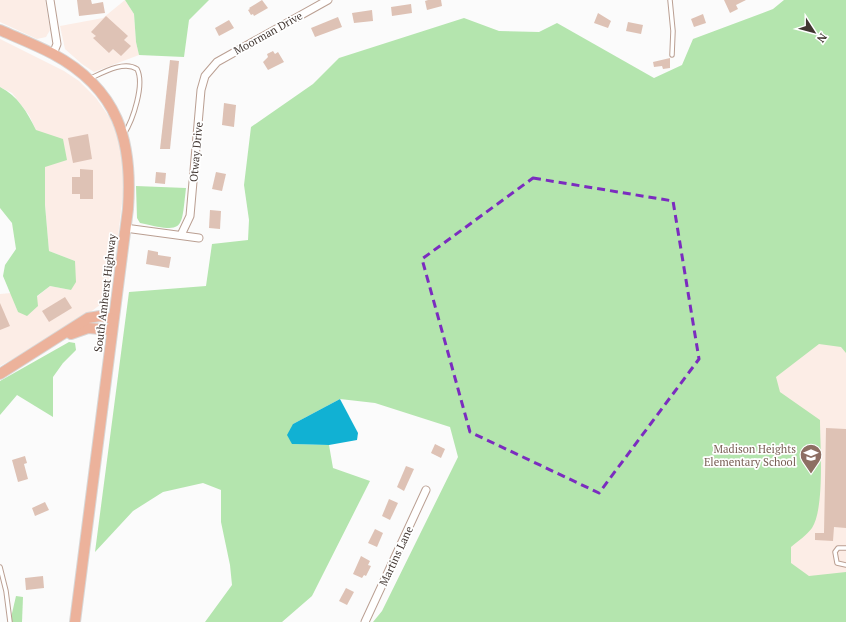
<svg xmlns="http://www.w3.org/2000/svg" width="846" height="622" font-family="'PT Serif',serif">
  <style>
    .built { fill: #fcede6 }
    .green { fill: #b4e5ae }
    .water { fill: #11b1d3 }
    .building { fill: #dec2b5 }
    .lines { fill: none; stroke-linecap: round; stroke-linejoin: round }
    .service-casing { stroke: #ba9f92; stroke-width: 5.5 }
    .minor-casing { stroke: #ba9f92; stroke-width: 9 }
    .primary-casing { stroke: #d9d7d6; stroke-width: 12 }
    .service { stroke: #fff; stroke-width: 3.5 }
    .minor { stroke: #fff; stroke-width: 7 }
    .primary { stroke: #ecb29b; stroke-width: 10 }
    .marked { fill: none; stroke: #7b2cbf; stroke-width: 3; stroke-dasharray: 8 5; stroke-linejoin: round }
    .labels { text-anchor: middle; stroke-width: 3.5; stroke-linejoin: round; paint-order: stroke }
    .street-label { font-size: 11px; fill: #413631; stroke: #fff }
    .education-label { font-size: 11px; fill: #785e54; stroke: #fff; text-anchor: end }
  </style>
  <rect width="100%" height="100%" fill="#fbfbfb"/>
  <g class="built">
    <polygon points="0,0 45,0 50,30 46,37 37,39 0,22"/>
    <polygon points="125,0 134,14 136,42 139,55 94,72 82,64 65,49 60,26 103,18"/>
    <polygon points="0,39 64,71 79,81 96,98 110,118 118,138 123,164 123,195 114,269 108,294 101,304 84,317 55,336 0,366 0,294 11,293 18,312 50,286 71,290 75,261 49,251 45,205 45,167 36,130 29,115 12,93 0,87"/>
    <polygon points="826,330 846,352 846,622 790,570 762,379"/>
  </g>
  <g class="green">
    <polygon points="125,0 209,0 189,20 184,57 139,55 136,42 134,14"/>
    <path d="M784,0H846V353L841,347L819,344L776,377L780,392L820,420C820,444 825,508 812,528C807,535 798,541 791,547V563L809,576L846,572V622H373L382,611L458,457L450,427L375,403L340,399L293,424L292,444L329,445L333,468L370,481L312,596L282,622H205L232,585L230,565L221,522V490L203,483L163,492L133,511L95,552L129,292L206,286L212,244L248,240L249,220L244,185L251,127L313,84L339,58L464,18L499,31L539,32L557,23L654,78L682,65L693,39L773,9Z"/>
    <path d="M0,87C18,96 27,112 36,130L63,139L67,160L45,167V205L49,251L75,261L76,282L71,290L50,286L37,296L38,306L27,316L18,312L3,276L5,265L16,249L12,223L0,208Z"/>
    <path d="M136,186L186,188C181,231 185,233 140,223L137,218Z"/>
    <polygon points="69,342 75,343 76,350 63,363 53,377 53,417 17,395 0,415 0,381"/>
    <polygon points="16,596 23,597 22,622 10,622"/>
  </g>
  <polygon class="water" points="340,399 358,433 357,440 329,445 292,444 287,435 293,424"/>
  <g class="building">
    <polygon points="77,0 91,0 92,4 103,2 105,13 79,16"/>
    <polygon points="262,0 268,8 254,16 253,14 251,15 248,10 250,9 249,8"/>
    <polygon points="428,0 441,0 442,6 427,10 425,1"/>
    <polygon points="724,0 746,0 736,5 738,9 730,13"/>
    <polygon points="411,4 412,13 392,16 391,7"/>
    <polygon points="372,10 373,21 354,23 352,13"/>
    <polygon points="598,13 611,21 608,28 594,23"/>
    <polygon points="703,14 706,23 694,27 691,19"/>
    <polygon points="106,16 128,36 124,40 131,46 121,56 113,49 109,53 93,38 96,36 91,32"/>
    <polygon points="338,17 342,27 315,37 311,28"/>
    <polygon points="229,20 234,28 219,36 215,28"/>
    <polygon points="628,22 643,25 641,34 626,31"/>
    <polygon points="273,51 275,54 278,52 284,62 268,70 263,62 268,57 267,54"/>
    <polygon points="670,58 670,68 663,69 662,66 654,67 653,62"/>
    <polygon points="170,60 179,61 170,149 160,149"/>
    <polygon points="224,103 236,105 234,127 222,125"/>
    <polygon points="88,134 92,159 73,163 68,138"/>
    <polygon points="80,169 93,170 93,199 80,199 80,194 72,194 72,177 80,177"/>
    <polygon points="156,172 166,173 165,184 155,183"/>
    <polygon points="216,172 226,174 222,191 212,189"/>
    <polygon points="210,210 221,211 220,229 209,228"/>
    <polygon points="148,250 158,252 158,255 171,257 169,268 146,264"/>
    <polygon points="65,297 72,308 49,322 42,311"/>
    <polygon points="0,303 10,326 0,330"/>
    <polygon points="826,428 846,429 846,528 834,527 833,541 815,540 815,533 824,533"/>
    <polygon points="435,444 445,449 441,458 431,453"/>
    <polygon points="25,456 27,463 24,464 28,479 18,482 12,460"/>
    <polygon points="406,466 414,469 404,491 397,487"/>
    <polygon points="389,499 398,503 390,520 382,516"/>
    <polygon points="45,502 49,510 35,516 32,508"/>
    <polygon points="375,529 383,533 377,547 368,543"/>
    <polygon points="361,556 370,561 368,565 371,566 366,576 364,575 362,578 353,574"/>
    <polygon points="43,576 44,588 26,590 25,578"/>
    <polygon points="346,588 354,592 347,605 339,601"/>
  </g>
  <g class="lines">
    <g class="service-casing">
      <g id="service">
        <polyline points="670,0 673,31 672,55"/>
        <path d="M89,79C102,73 124,60 137,69C145,84 133,120 124,134"/>
        <polyline points="846,548 838,548 835,552 837,563 846,565"/>
        <polyline points="0,567 6,591 10,622"/>
      </g>
    </g>
    <g class="minor-casing">
      <g id="minor">
        <polyline points="50,0 57,44 53,54"/>
        <polyline points="125,228 199,238"/>
        <polyline points="181,235 190,216 201,90 205,76 217,62 328,0"/>
        <polyline points="365,622 426,490"/>
      </g>
    </g>
    <g class="primary-casing">
      <g id="primary">
        <path d="M0,30C18,38 36,45 53,54C118,89 133,140 128,209L75,622"/>
        <polyline points="71,334 88,328 111,330"/>
        <polyline points="0,374 88,318 100,316 113,319"/>
      </g>
    </g>
    <use href="#service" class="service"/>
    <use href="#minor" class="minor"/>
    <use href="#primary" class="primary"/>
  </g>
  <path class="marked" d="M533,178L673,201L699,359L599,493L470,432L422,259Z"/>
  <defs>
    <g id="school-pin" transform="scale(1.15)"><path d="M0 17L-7.5 6A9.5 9.5 0 1 1 7.5 6Z" fill="#8d6e63" stroke="#fff"/><path d="M0-5L7-2L0 1L-7-2ZM-4 1L0 2.5L4 1V4Q0 6-4 4Z" fill="#fff"/></g>
  </defs>
  <g fill-rule="evenodd">
    <use href="#school-pin" x="811" y="455"/>
  </g>
  <g class="labels">
    <g class="street-label">
      <text transform="translate(268 33) rotate(-29)" y="4">Moorman Drive</text>
      <text transform="translate(196 152) rotate(-85)" y="4">Otway Drive</text>
      <text transform="translate(105 293) rotate(-83)" y="4">South Amherst Highway</text>
      <text transform="translate(396 556) rotate(-65)" y="4">Martins Lane</text>
    </g>
    <g class="education-label">
      <text x="796" y="453">Madison Heights<tspan x="796" dy="13">Elementary School</tspan></text>
    </g>
  </g>
  <g transform="translate(814 32) rotate(126)" stroke="#ffffff" stroke-width="3" paint-order="stroke">
  <path d="M0-3L7 15L0 10L-7 15Z" fill="#413631"/>
  <text y="-6" font-size="11" font-weight="bold" text-anchor="middle" fill="#413631">N</text>
  </g>
</svg>
